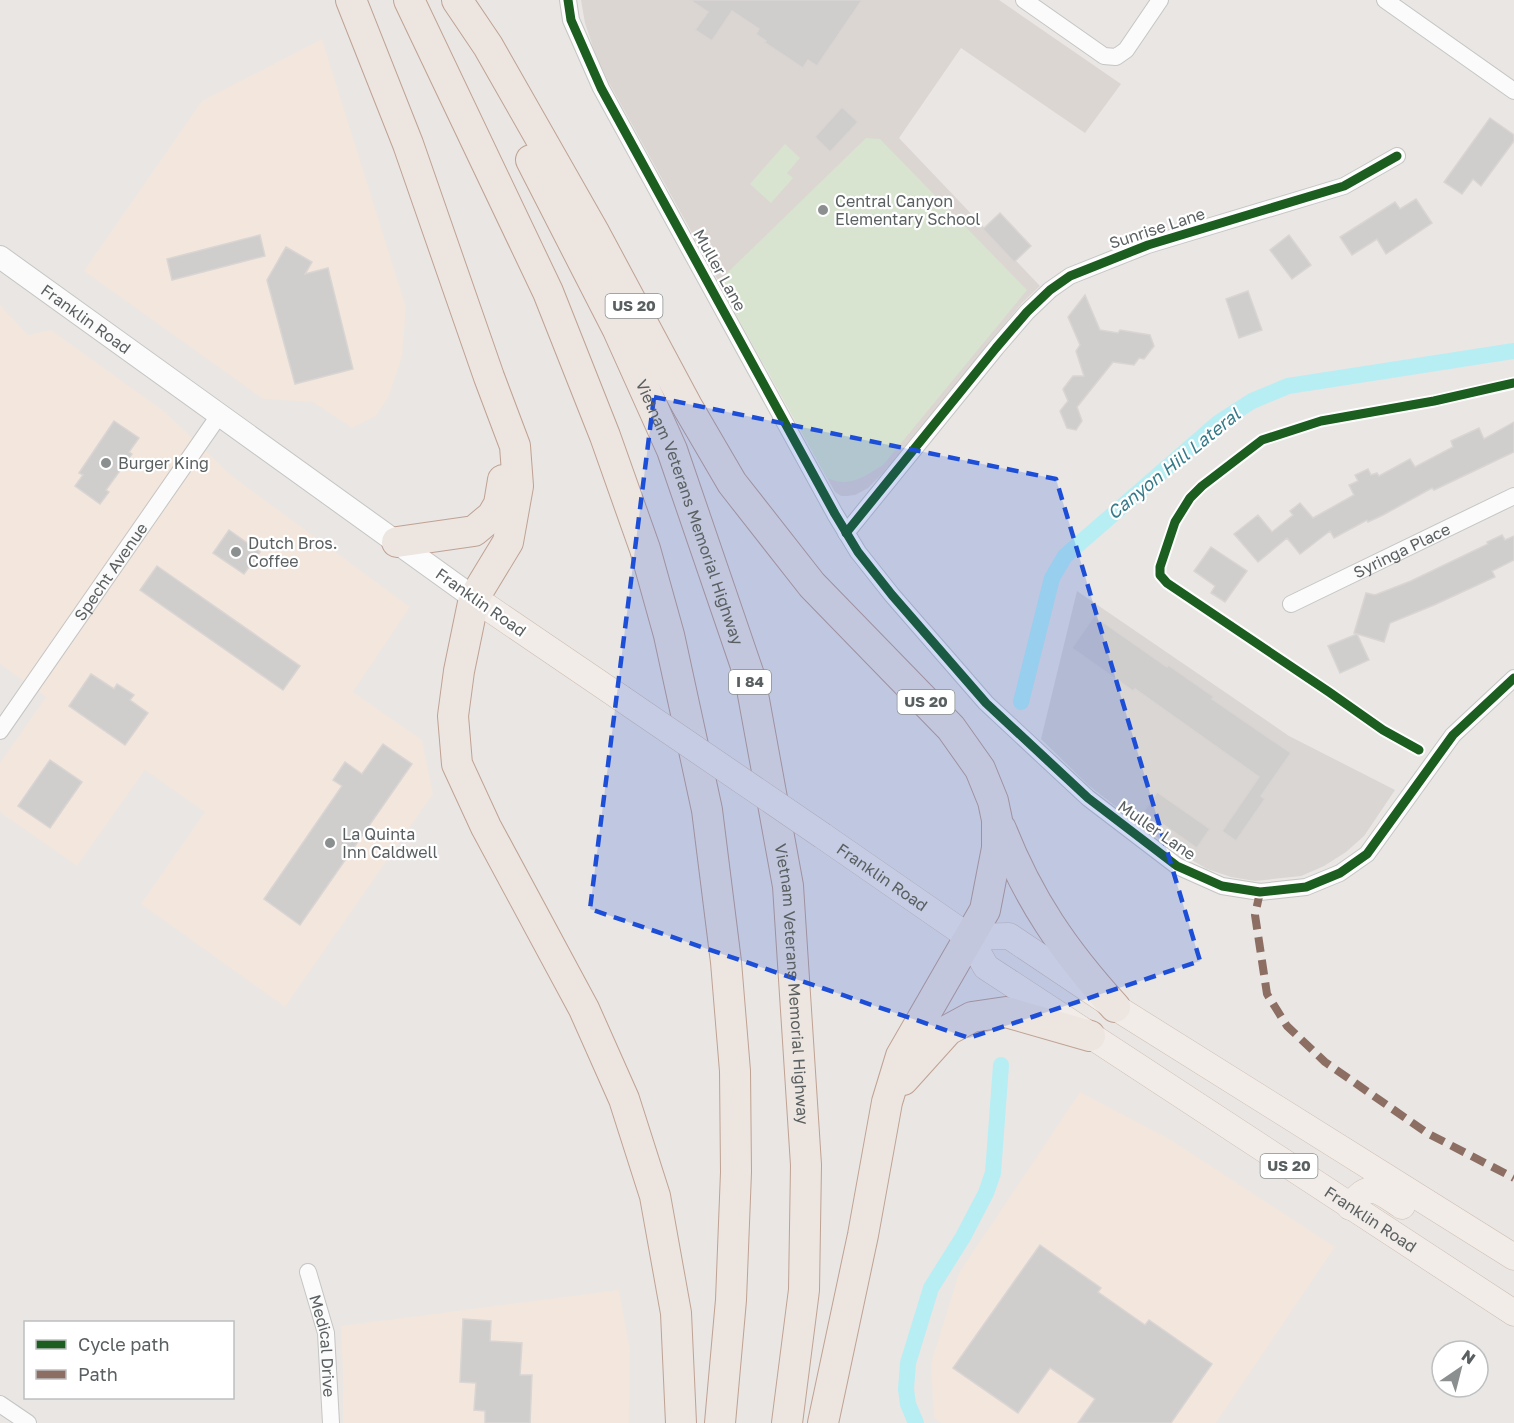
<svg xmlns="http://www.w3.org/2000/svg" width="1514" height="1423" font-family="'Golos Text',sans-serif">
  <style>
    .commercial { fill: #f3e6dc }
    .industrial { fill: #d9d6d4 }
    .education { fill: #dcd6d3 }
    .green { fill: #d8e4cf }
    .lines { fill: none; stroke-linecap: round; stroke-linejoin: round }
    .canal { stroke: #b7eef4; stroke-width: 16 }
    .building { fill: #d0cdcd; stroke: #d8d5d3; stroke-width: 1.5 }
    .minor-casing { stroke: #c5c5c4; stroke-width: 18 }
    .secondary-casing { stroke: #c5c5c4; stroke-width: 24 }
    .primary-casing { stroke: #d0beb2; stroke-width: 27 }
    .motorway-casing { stroke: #bfa293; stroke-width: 32 }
    .minor { stroke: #fcfbfb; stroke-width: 16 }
    .secondary { stroke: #fcfbfb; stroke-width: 22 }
    .primary { stroke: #f1ece7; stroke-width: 26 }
    .motorway { stroke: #ede5e0; stroke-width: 30 }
    .primary-bridge-casing { stroke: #d0beb2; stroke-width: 27; stroke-linecap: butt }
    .primary-bridge { stroke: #f1ece7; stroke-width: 26 }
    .quiet { stroke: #8d6e63; stroke-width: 8; stroke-dasharray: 15 8; stroke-linecap: butt }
    .cycleway-casing { stroke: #fff; stroke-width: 13 }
    .cycleway { stroke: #1b5e20; stroke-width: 9 }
    .marked { fill: #1d4ed8; fill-opacity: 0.2; stroke: #1d4ed8; stroke-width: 4.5; stroke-dasharray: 12 8; stroke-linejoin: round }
    .poi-dot { fill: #8c8f8f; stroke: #fff; stroke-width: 2 }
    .labels { text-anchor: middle; stroke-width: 4.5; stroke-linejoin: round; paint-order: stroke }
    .shield { fill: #fff; stroke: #8c9090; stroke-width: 1.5 }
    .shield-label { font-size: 15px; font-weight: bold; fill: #5a6061 }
    .poi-label { font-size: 16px; fill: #5a6061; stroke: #fff; text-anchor: start }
    .street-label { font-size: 16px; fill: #5a6061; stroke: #fff }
    .water-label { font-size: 18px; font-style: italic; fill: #377a89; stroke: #fff }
  </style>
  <rect width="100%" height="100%" fill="#e9e6e4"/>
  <g class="commercial">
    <polygon points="322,39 406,307 402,357 389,396 376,416 352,428 313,402 263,399 84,271 202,101"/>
    <polygon points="0,305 28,335 51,330 165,412 232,476 410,607 353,692 422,740 433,794 285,1007 141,904 205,812 145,770 77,866 0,812 0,763 46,697 0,664"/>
    <polygon points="1080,1092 1171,1140 1335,1247 1216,1423 941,1423 934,1418 931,1364 959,1273"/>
    <polygon points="619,1290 630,1350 629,1423 343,1423 343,1373 341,1326"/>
  </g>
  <polygon class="industrial" points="1077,591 1289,736 1395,790 1364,836 1346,852 1324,866 1301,876 1255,881 1231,877 1207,869 1173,849 1133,820 1088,785 1041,739"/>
  <polygon class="education" points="581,0 999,0 1121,84 1085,133 961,48 899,138 1040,286 1022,303 882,474 868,488 855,495 847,496 841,496 835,492 608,81 594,50 585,23"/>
  <g class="green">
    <path d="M866,138L880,139L1027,290L883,465C863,477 850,488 827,478L718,282Z"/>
    <polygon points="785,144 800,158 787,173 793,178 771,203 750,184"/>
  </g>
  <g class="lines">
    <g class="canal">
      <polyline points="1021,702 1052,578 1065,556 1218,423 1252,401 1288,386 1514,351"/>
      <polyline points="916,1423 908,1404 906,1389 908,1363 931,1288 963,1237 986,1193 993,1173 1001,1065"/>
    </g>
  </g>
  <g class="building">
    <polygon points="690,0 862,0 817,66 808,60 803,68 764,42 766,41 756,34 759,29 732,11 712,41 695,30 708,12"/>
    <polygon points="842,107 858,122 830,152 815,137"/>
    <polygon points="1490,118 1514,135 1514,141 1481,186 1473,179 1462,194 1444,182"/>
    <polygon points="1416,199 1432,223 1386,254 1377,239 1352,255 1340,237 1395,202 1400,209"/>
    <polygon points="1000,213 1031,246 1014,262 983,229"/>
    <polygon points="260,235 265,256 172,280 167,259"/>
    <polygon points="1289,235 1311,265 1292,279 1270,250"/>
    <polygon points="286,247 312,262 305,274 328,268 353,369 295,384 267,280"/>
    <polygon points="1248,291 1262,330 1239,338 1226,299"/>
    <polygon points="1085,295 1100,330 1118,333 1120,330 1150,335 1154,346 1144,359 1139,358 1134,365 1113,362 1077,407 1082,421 1076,430 1067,428 1060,411 1068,401 1063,389 1073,376 1084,376 1076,351 1080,345 1068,317"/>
    <polygon points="114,421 139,438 129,452 132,454 106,490 109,492 100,504 75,486 83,475 79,473"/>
    <polygon points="1514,422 1514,452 1434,490 1432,488 1383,515 1368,522 1367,520 1334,538 1330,531 1300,554 1287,538 1258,562 1234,534 1258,515 1272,532 1293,515 1290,511 1300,503 1313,518 1354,495 1349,485 1358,481 1355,475 1368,469 1371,475 1377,473 1379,476 1410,459 1415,467 1453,447 1451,441 1479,428 1484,439"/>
    <polygon points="229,530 260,552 244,574 213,553"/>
    <polygon points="1502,535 1505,540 1514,536 1514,560 1492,571 1495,577 1434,605 1390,623 1384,642 1354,633 1366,593 1375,595 1411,581 1488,544 1487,542"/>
    <polygon points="1211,547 1247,571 1225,602 1211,593 1215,586 1194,571"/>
    <polygon points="157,566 300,666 283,690 140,590"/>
    <polygon points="1094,616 1167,667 1168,665 1214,697 1212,699 1291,753 1261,796 1265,799 1236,841 1222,831 1259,777 1135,689 1133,691 1072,648"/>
    <polygon points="1357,634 1369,660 1340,673 1328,646"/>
    <polygon points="91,674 114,689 117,684 134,695 130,700 148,713 125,745 69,706"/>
    <polygon points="383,744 412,764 300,925 264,899 342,786 333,780 345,762 362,774"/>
    <polygon points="50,760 82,782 50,828 18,806"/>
    <polygon points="1157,792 1210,829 1197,848 1144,811"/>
    <polygon points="1040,1245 1101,1288 1098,1292 1145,1325 1149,1320 1212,1364 1171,1423 1078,1423 1095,1399 1050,1368 1018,1413 953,1368"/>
    <polygon points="463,1319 491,1321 490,1341 522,1343 520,1375 532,1375 530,1423 485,1423 485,1411 474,1410 476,1383 460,1382"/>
  </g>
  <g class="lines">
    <g class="minor-casing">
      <g id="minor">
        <polyline points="568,0 571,20 601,88 835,514 858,552 892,595 986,703 1088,798 1177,866 1222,886 1260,892 1306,887 1340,873 1367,854 1453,735 1514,678"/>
        <polyline points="1024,0 1104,56 1116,57 1126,50 1160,0"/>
        <polyline points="1385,0 1514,91"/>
        <polyline points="846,533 996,348 1027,312 1050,290 1070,276 1148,245 1344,186 1397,156"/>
        <path id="s1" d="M1291,604L1514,496"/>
        <path id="s2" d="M0,731L220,414"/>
        <path id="s3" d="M308,1272L326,1333L331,1423"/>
        <polyline points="0,1404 28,1423"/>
      </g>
    </g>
    <g class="secondary-casing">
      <g id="secondary">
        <path id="s4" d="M0,257L474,598"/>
      </g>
    </g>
    <g class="primary-casing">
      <g id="primary">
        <polyline points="474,598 621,698"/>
        <path id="s5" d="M823,836L969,937L986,967L1514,1313"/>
        <polyline points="969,937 1009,936 1115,1007 1514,1257"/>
        <path d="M1350,1207C1369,1179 1379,1191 1402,1206"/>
      </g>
    </g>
    <g class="motorway-casing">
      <g id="motorway">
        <polyline points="351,0 408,144 489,377 515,446 518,486 508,542 474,598 459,671 453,716 457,764 486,827 584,1009 624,1099 655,1196 676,1313 681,1423"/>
        <polyline points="409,0 548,292 605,436 645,549 669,635 707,810 726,962 735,1071 736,1172 731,1300 720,1423"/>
        <polyline points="457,0 488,46 595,234 687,406 732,483 812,585 951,728 980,769 993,801 997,820 997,848 985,910 901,1056 887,1102 863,1235 823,1423"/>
        <path id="s6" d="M531,160L618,330L672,450L750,678L788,886L806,1165L804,1290L787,1423"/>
        <polyline points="397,542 474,531 492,516 499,504 503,480"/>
        <path d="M1001,829C1029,900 1064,951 1115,1007"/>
        <polyline points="903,1080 948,1030 972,1017 1006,1012 1090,1036"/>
      </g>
    </g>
    <use href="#minor" class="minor"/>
    <use href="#secondary" class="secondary"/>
    <use href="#primary" class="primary"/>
    <use href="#motorway" class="motorway"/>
    <g class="primary-bridge-casing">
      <polyline id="primary-bridge" points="621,698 823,836"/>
    </g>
    <use href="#primary-bridge" class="primary-bridge"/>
    <polyline class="quiet" points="1260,892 1255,915 1267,994 1287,1026 1325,1062 1427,1133 1514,1178"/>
    <g class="cycleway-casing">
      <g id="cycleway">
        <polyline points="568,0 571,20 601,88 835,514 858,552 892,595 986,703 1088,798 1177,866 1222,886 1260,892 1306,887 1340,873 1367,854 1453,735 1514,678"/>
        <polyline points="846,533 996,348 1027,312 1050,290 1070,276 1148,245 1344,186 1397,156"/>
        <polyline points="1419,750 1383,730 1329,692 1167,583 1160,575 1160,567 1175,522 1190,498 1202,486 1262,440 1321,421 1434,401 1514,383"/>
      </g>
    </g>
    <use href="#cycleway" class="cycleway"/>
  </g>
  <path class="marked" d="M654,397L1056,479L1200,961L969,1038L590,909Z"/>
  <g class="poi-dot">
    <circle cx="823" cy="210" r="6"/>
    <circle cx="106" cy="463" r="6"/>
    <circle cx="236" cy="552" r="6"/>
    <circle cx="330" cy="843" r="6"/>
  </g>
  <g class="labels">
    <g class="shield">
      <rect x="605.5" y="294" width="57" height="24" rx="4.5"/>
      <rect x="729" y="670" width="42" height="24" rx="4.5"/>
      <rect x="897.5" y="690" width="57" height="24" rx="4.5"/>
      <rect x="1260.5" y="1154" width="57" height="24" rx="4.5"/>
    </g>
    <g class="shield-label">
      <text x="634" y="311">US 20</text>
      <text x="750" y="687">I 84</text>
      <text x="926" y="707">US 20</text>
      <text x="1289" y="1171">US 20</text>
    </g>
    <g class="poi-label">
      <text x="835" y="207">Central Canyon<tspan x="835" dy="18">Elementary School</tspan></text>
      <text x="118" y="469">Burger King</text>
      <text x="248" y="549">Dutch Bros.<tspan x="248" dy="18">Coffee</tspan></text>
      <text x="342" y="840">La Quinta<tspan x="342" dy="18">Inn Caldwell</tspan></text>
    </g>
    <g class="street-label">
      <text transform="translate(1157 228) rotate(-18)" y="6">Sunrise Lane</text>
      <text transform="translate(720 270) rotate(61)" y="6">Muller Lane</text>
      <text dy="6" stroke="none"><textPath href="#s4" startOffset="106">Franklin Road</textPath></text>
      <text dy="6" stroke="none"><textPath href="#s6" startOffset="387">Vietnam Veterans Memorial Highway</textPath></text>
      <text dy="6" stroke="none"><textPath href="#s1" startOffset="123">Syringa Place</textPath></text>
      <text dy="6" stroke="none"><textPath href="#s2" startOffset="194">Specht Avenue</textPath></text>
      <text transform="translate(481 602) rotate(35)" y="6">Franklin Road</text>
      <text transform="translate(1157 830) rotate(35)" y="6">Muller Lane</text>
      <text dy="6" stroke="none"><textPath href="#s5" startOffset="72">Franklin Road</textPath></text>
      <text dy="6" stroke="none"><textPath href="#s6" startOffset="873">Vietnam Veterans Memorial Highway</textPath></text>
      <text dy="6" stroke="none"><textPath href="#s5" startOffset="672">Franklin Road</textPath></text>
      <text dy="6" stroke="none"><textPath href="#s3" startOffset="76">Medical Drive</textPath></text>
    </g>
    <g class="water-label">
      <text transform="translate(1174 464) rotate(-39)" y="6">Canyon Hill Lateral</text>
    </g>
  </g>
  <rect x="24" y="1321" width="210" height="78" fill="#ffffff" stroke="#bdbfc0" stroke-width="1.5"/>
  <rect x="36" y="1340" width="30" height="9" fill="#1b5e20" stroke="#bdbfc0" stroke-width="1.5"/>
  <text x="78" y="1351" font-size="18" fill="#5a6061">Cycle path</text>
  <rect x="36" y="1370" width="30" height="9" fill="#8d6e63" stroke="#bdbfc0" stroke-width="1.5"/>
  <text x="78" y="1381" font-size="18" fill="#5a6061">Path</text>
  <g transform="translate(1460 1369) rotate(35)"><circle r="28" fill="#ffffff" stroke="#bdbfc0" stroke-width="1.5"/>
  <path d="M0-4.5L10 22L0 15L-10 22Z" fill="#8c8f8f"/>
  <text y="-9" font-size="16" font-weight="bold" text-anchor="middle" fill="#5a6061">N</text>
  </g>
</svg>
